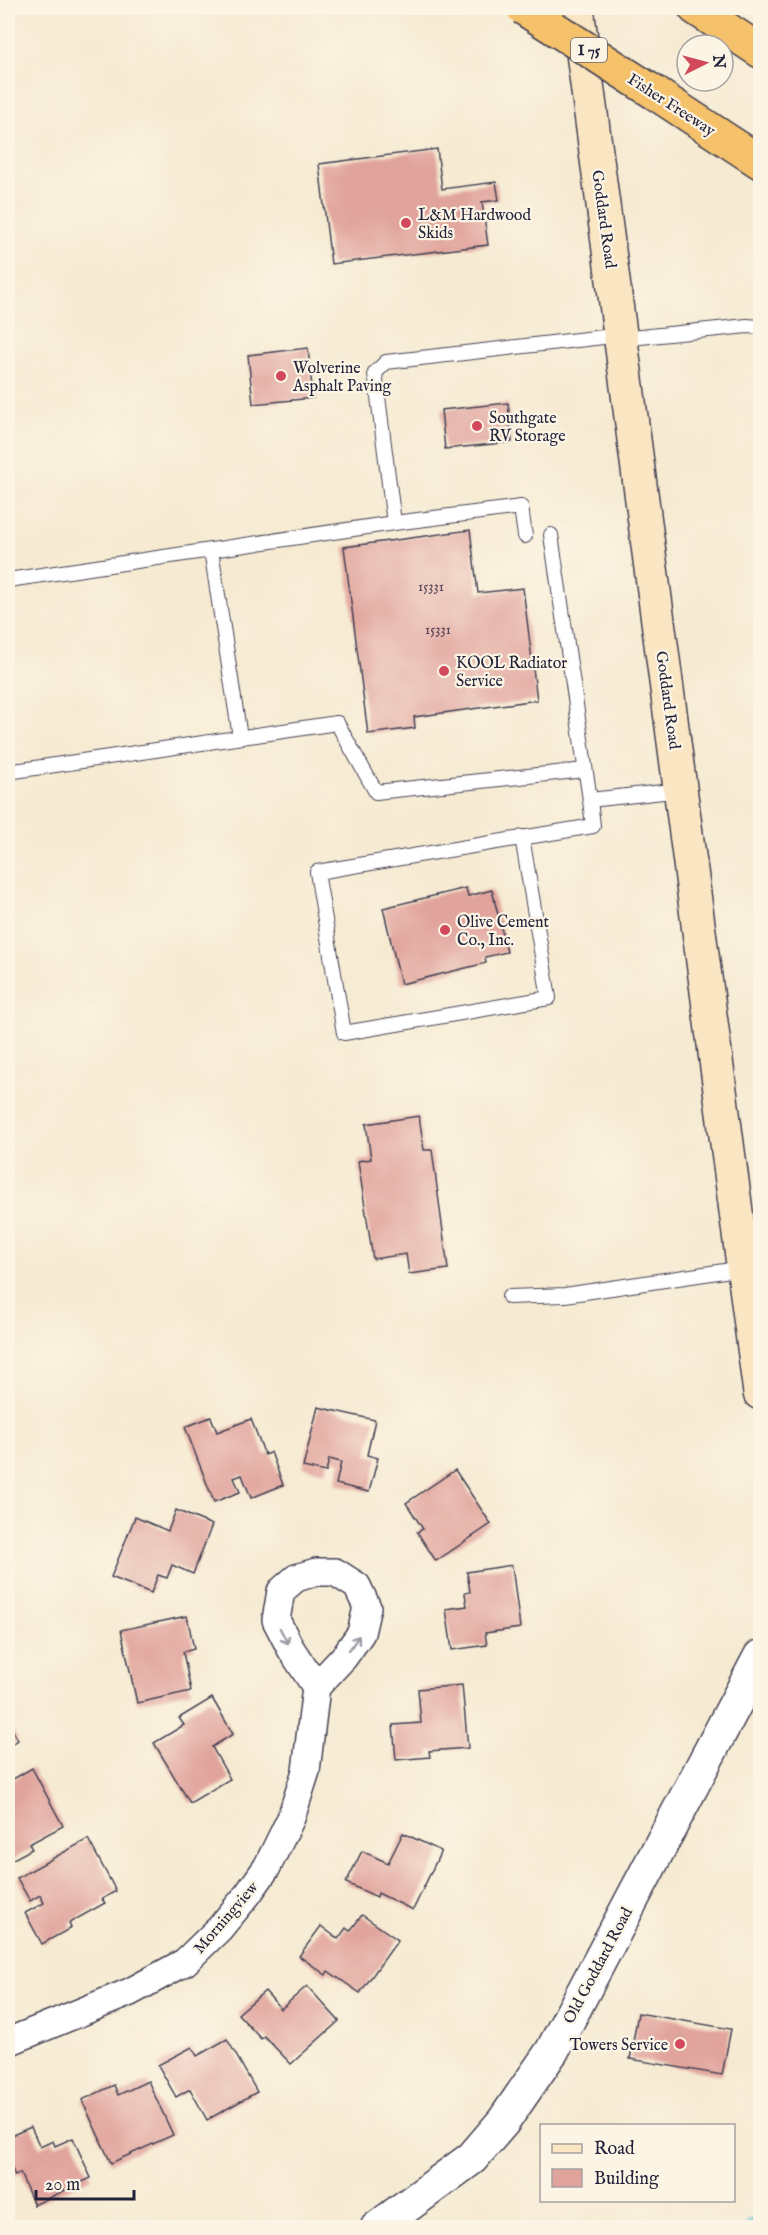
<svg xmlns="http://www.w3.org/2000/svg" width="768" height="2235" font-family="'IM FELL English',serif">
  <style>
    .lines { fill: none; stroke-linecap: round; stroke-linejoin: round }
    .stream { stroke: #5bc3d8; stroke-width: 9 }
    .building { fill: #e1a49d }
    .service-casing { stroke: #424052; stroke-width: 16 }
    .minor-casing { stroke: #424052; stroke-width: 30 }
    .tertiary-casing { stroke: #424052; stroke-width: 36 }
    .secondary-casing { stroke: #424052; stroke-width: 36 }
    .motorway-casing { stroke: #424052; stroke-width: 36 }
    .service { stroke: #fff; stroke-width: 14 }
    .minor { stroke: #fff; stroke-width: 27 }
    .tertiary { stroke: #fff; stroke-width: 33 }
    .secondary { stroke: #fbe6c4; stroke-width: 33 }
    .motorway { stroke: #f5c16b; stroke-width: 33 }
    .motorway-bridge-casing { stroke: #424052; stroke-width: 36; stroke-linecap: butt }
    .motorway-bridge { stroke: #f5c16b; stroke-width: 33 }
    .oneway { stroke: #9c9ca7 }
    .poi-dot { fill: #d1495b; stroke: #fcf5e5; stroke-width: 2 }
    .labels { text-anchor: middle; stroke-width: 4.5; stroke-linejoin: round; paint-order: stroke }
    .number-label { font-size: 14px; fill: #524254 }
    .shield { fill: #fcf5e5; stroke: #63616e; stroke-width: 1.5 }
    .shield-label { font-size: 15px; font-weight: bold; fill: #22223b }
    .street-label { font-size: 16px; fill: #22223b; stroke: #fcf5e5 }
    .poi-label { font-size: 16px; fill: #22223b; stroke: #fcf5e5; text-anchor: start }
  </style>
  <rect width="100%" height="100%" fill="#fcf5e5"/>
  <filter id="ink" filterUnits="userSpaceOnUse"><feTurbulence type="fractalNoise" baseFrequency=".0167" numOctaves="2"/><feDisplacementMap in="SourceGraphic" scale="12" xChannelSelector="R" yChannelSelector="G"/><feConvolveMatrix kernelMatrix="1 2 1 2 8 2 1 2 1" color-interpolation-filters="sRGB"/></filter>
  <filter id="wash" filterUnits="userSpaceOnUse"><feTurbulence type="fractalNoise" baseFrequency=".008" numOctaves="4" result="noise"/><feDisplacementMap in="SourceGraphic" scale="24" xChannelSelector="R" yChannelSelector="G"/><feGaussianBlur stdDeviation="1.35" result="paint"/><feColorMatrix in="noise" values="0 0 0 0 0 0 0 0 0 0 0 0 0 0 0 0 0 1.4 0 .05"/><feComposite in="paint" operator="in"/></filter>
  <g filter="url(#wash)">
    <rect width="100%" height="100%" fill="#f6ead2"/>
    <g class="lines">
      <polyline class="stream" points="748,2228 760,2215"/>
    </g>
    <g id="blocks">
      <g class="building">
        <polygon points="437,149 442,189 496,182 499,200 482,202 488,245 331,264 319,164"/>
        <polygon points="308,348 313,398 253,404 248,355"/>
        <polygon points="508,403 512,442 445,449 441,410"/>
        <polygon points="470,530 478,593 523,588 537,700 414,717 415,728 368,734 344,547"/>
        <polygon points="466,888 468,896 492,890 507,952 485,957 486,963 401,984 383,908"/>
        <polygon points="419,1116 424,1150 432,1150 448,1269 409,1274 406,1254 373,1259 358,1161 371,1159 366,1124"/>
        <polygon points="318,1407 375,1420 367,1455 378,1458 369,1492 336,1484 341,1462 329,1459 326,1472 303,1467"/>
        <polygon points="211,1417 217,1432 251,1419 265,1455 271,1452 283,1485 251,1498 242,1475 234,1478 240,1492 214,1502 185,1427"/>
        <polygon points="455,1470 491,1524 436,1561 417,1532 423,1529 406,1503"/>
        <polygon points="176,1510 212,1525 193,1574 172,1565 167,1578 158,1575 151,1593 111,1577 135,1517 168,1531"/>
        <polygon points="512,1565 520,1628 485,1633 487,1645 452,1650 446,1609 467,1606 465,1593 470,1592 467,1572"/>
        <polygon points="187,1616 194,1649 183,1652 191,1691 137,1703 121,1630"/>
        <polygon points="462,1685 468,1748 429,1751 430,1757 396,1760 393,1725 421,1723 418,1689"/>
        <polygon points="212,1698 233,1734 212,1747 230,1779 190,1803 154,1743 184,1725 179,1718"/>
        <polygon points="8,1722 18,1740 8,1747"/>
        <polygon points="32,1768 63,1826 29,1844 32,1849 8,1862 8,1782"/>
        <polygon points="403,1833 441,1851 413,1910 378,1893 377,1897 346,1883 362,1851 388,1863"/>
        <polygon points="88,1839 116,1891 102,1899 105,1903 69,1923 71,1928 42,1944 25,1913 44,1903 40,1895 30,1901 17,1878"/>
        <polygon points="362,1915 398,1940 360,1993 328,1971 326,1975 299,1956 321,1926 338,1939 346,1928 350,1931"/>
        <polygon points="307,1986 339,2021 291,2064 264,2036 261,2039 238,2014 265,1991 281,2009"/>
        <polygon points="638,2013 731,2029 722,2075 630,2059"/>
        <polygon points="227,2039 257,2092 207,2120 190,2089 176,2097 158,2065 192,2047 197,2056"/>
        <polygon points="148,2081 173,2135 111,2163 82,2100 114,2085 118,2095"/>
        <polygon points="31,2127 40,2147 53,2141 55,2146 73,2138 91,2178 34,2205 20,2173 15,2176 8,2159 8,2137"/>
      </g>
    </g>
  </g>
  <g filter="url(#ink)">
    <use href="#blocks" fill-opacity="0" stroke="#424052" stroke-width="1.5"/>
    <g class="lines">
      <g class="service-casing">
        <g id="service">
          <polyline points="621,339 747,326 760,327"/>
          <polyline points="551,535 590,800 681,790"/>
          <polyline points="525,536 521,507 394,523 375,373 386,362 621,335"/>
          <polyline points="211,550 240,737"/>
          <polyline points="8,580 394,523"/>
          <polyline points="8,772 337,723 376,792 585,770"/>
          <polyline points="522,837 549,998 344,1033 317,872 593,826 590,800"/>
          <polyline points="509,1297 565,1295 744,1268"/>
        </g>
      </g>
      <g class="minor-casing">
        <polyline id="minor" points="8,2042 130,1992 185,1962 220,1928 248,1894 267,1867 291,1818 306,1771 316,1687 291,1649 276,1620 281,1591 296,1578 316,1572 335,1572 357,1586 367,1607 361,1633 344,1657 316,1687"/>
      </g>
      <g class="tertiary-casing">
        <polyline id="tertiary" points="377,2228 472,2158 503,2122 552,2051 760,1657"/>
      </g>
      <g class="secondary-casing">
        <polyline id="secondary" points="577,8 760,1393"/>
      </g>
      <g class="motorway-casing">
        <g id="motorway">
          <polyline points="695,8 760,51"/>
          <polyline points="655,93 760,162"/>
        </g>
      </g>
      <use href="#service" class="service"/>
      <use href="#minor" class="minor"/>
      <use href="#tertiary" class="tertiary"/>
      <use href="#secondary" class="secondary"/>
      <use href="#motorway" class="motorway"/>
      <g class="motorway-bridge-casing">
        <polyline id="motorway-bridge" points="523,8 655,93"/>
      </g>
      <use href="#motorway-bridge" class="motorway-bridge"/>
    </g>
    <defs><path id="oneway-shaft" d="M-6 0H5M1.5-3L5.5 0L1.5 3" fill="none" stroke-width="1.6" stroke-linecap="round" stroke-linejoin="round" transform="scale(1.5)"/></defs>
    <g class="oneway">
      <use href="#oneway-shaft" transform="translate(284 1636) rotate(62)"/>
      <use href="#oneway-shaft" transform="translate(354 1643) rotate(-55)"/>
    </g>
  </g>
  <g class="poi-dot">
    <circle cx="406" cy="223" r="6"/>
    <circle cx="281" cy="376" r="6"/>
    <circle cx="477" cy="426" r="6"/>
    <circle cx="444" cy="671" r="6"/>
    <circle cx="445" cy="930" r="6"/>
    <circle cx="680" cy="2044" r="6"/>
  </g>
  <g class="labels">
    <g class="number-label">
      <text x="431" y="591">15331</text>
      <text x="438" y="634">15331</text>
    </g>
    <rect class="shield" x="571" y="38" width="36" height="24" rx="4.5"/>
    <g class="shield-label">
      <text x="589" y="55">I 75</text>
    </g>
    <g class="street-label">
      <text transform="translate(672 104) rotate(33)" y="6">Fisher Freeway</text>
      <text transform="translate(605 219) rotate(82)" y="6">Goddard Road</text>
      <text transform="translate(669 700) rotate(82)" y="6">Goddard Road</text>
      <text transform="translate(225 1917) rotate(-49)" y="6">Morningview</text>
      <text transform="translate(597 1965) rotate(-62)" y="6">Old Goddard Road</text>
    </g>
    <g class="poi-label">
      <text x="418" y="220">L&amp;M Hardwood<tspan x="418" dy="18">Skids</tspan></text>
      <text x="293" y="373">Wolverine<tspan x="293" dy="18">Asphalt Paving</tspan></text>
      <text x="489" y="423">Southgate<tspan x="489" dy="18">RV Storage</tspan></text>
      <text x="456" y="668">KOOL Radiator<tspan x="456" dy="18">Service</tspan></text>
      <text x="457" y="927">Olive Cement<tspan x="457" dy="18">Co., Inc.</tspan></text>
      <text x="668" y="2050" text-anchor="end">Towers Service</text>
    </g>
  </g>
  <rect width="768" height="2235" fill="none" stroke="#fcf5e5" stroke-width="30"/>
  <rect x="540" y="2124" width="195" height="78" fill="#fcf5e5" stroke="#a5a1a1" stroke-width="1.5"/>
  <rect x="552" y="2144" width="30" height="9" fill="#fbe6c4" stroke="#a5a1a1" stroke-width="1.5"/>
  <text x="594" y="2154" font-size="18" fill="#22223b">Road</text>
  <rect x="552" y="2169" width="30" height="18" fill="#e1a49d" stroke="#a5a1a1" stroke-width="1.5"/>
  <text x="594" y="2184" font-size="18" fill="#22223b">Building</text>
  <g transform="translate(705 63) rotate(84)"><circle r="28" fill="#fcf5e5" stroke="#a5a1a1" stroke-width="1.5"/>
  <path d="M0-4.5L10 22L0 15L-10 22Z" fill="#d1495b"/>
  <text y="-9" font-size="16" font-weight="bold" text-anchor="middle" fill="#22223b">N</text>
  </g>
  <path d="M36 2190v9h98v-9" fill="none" stroke="#22223b" stroke-width="3"/>
  <text x="45" y="2190" font-size="18" fill="#22223b" stroke="#fcf5e5" stroke-width="4.5" paint-order="stroke">20 m</text>
</svg>
